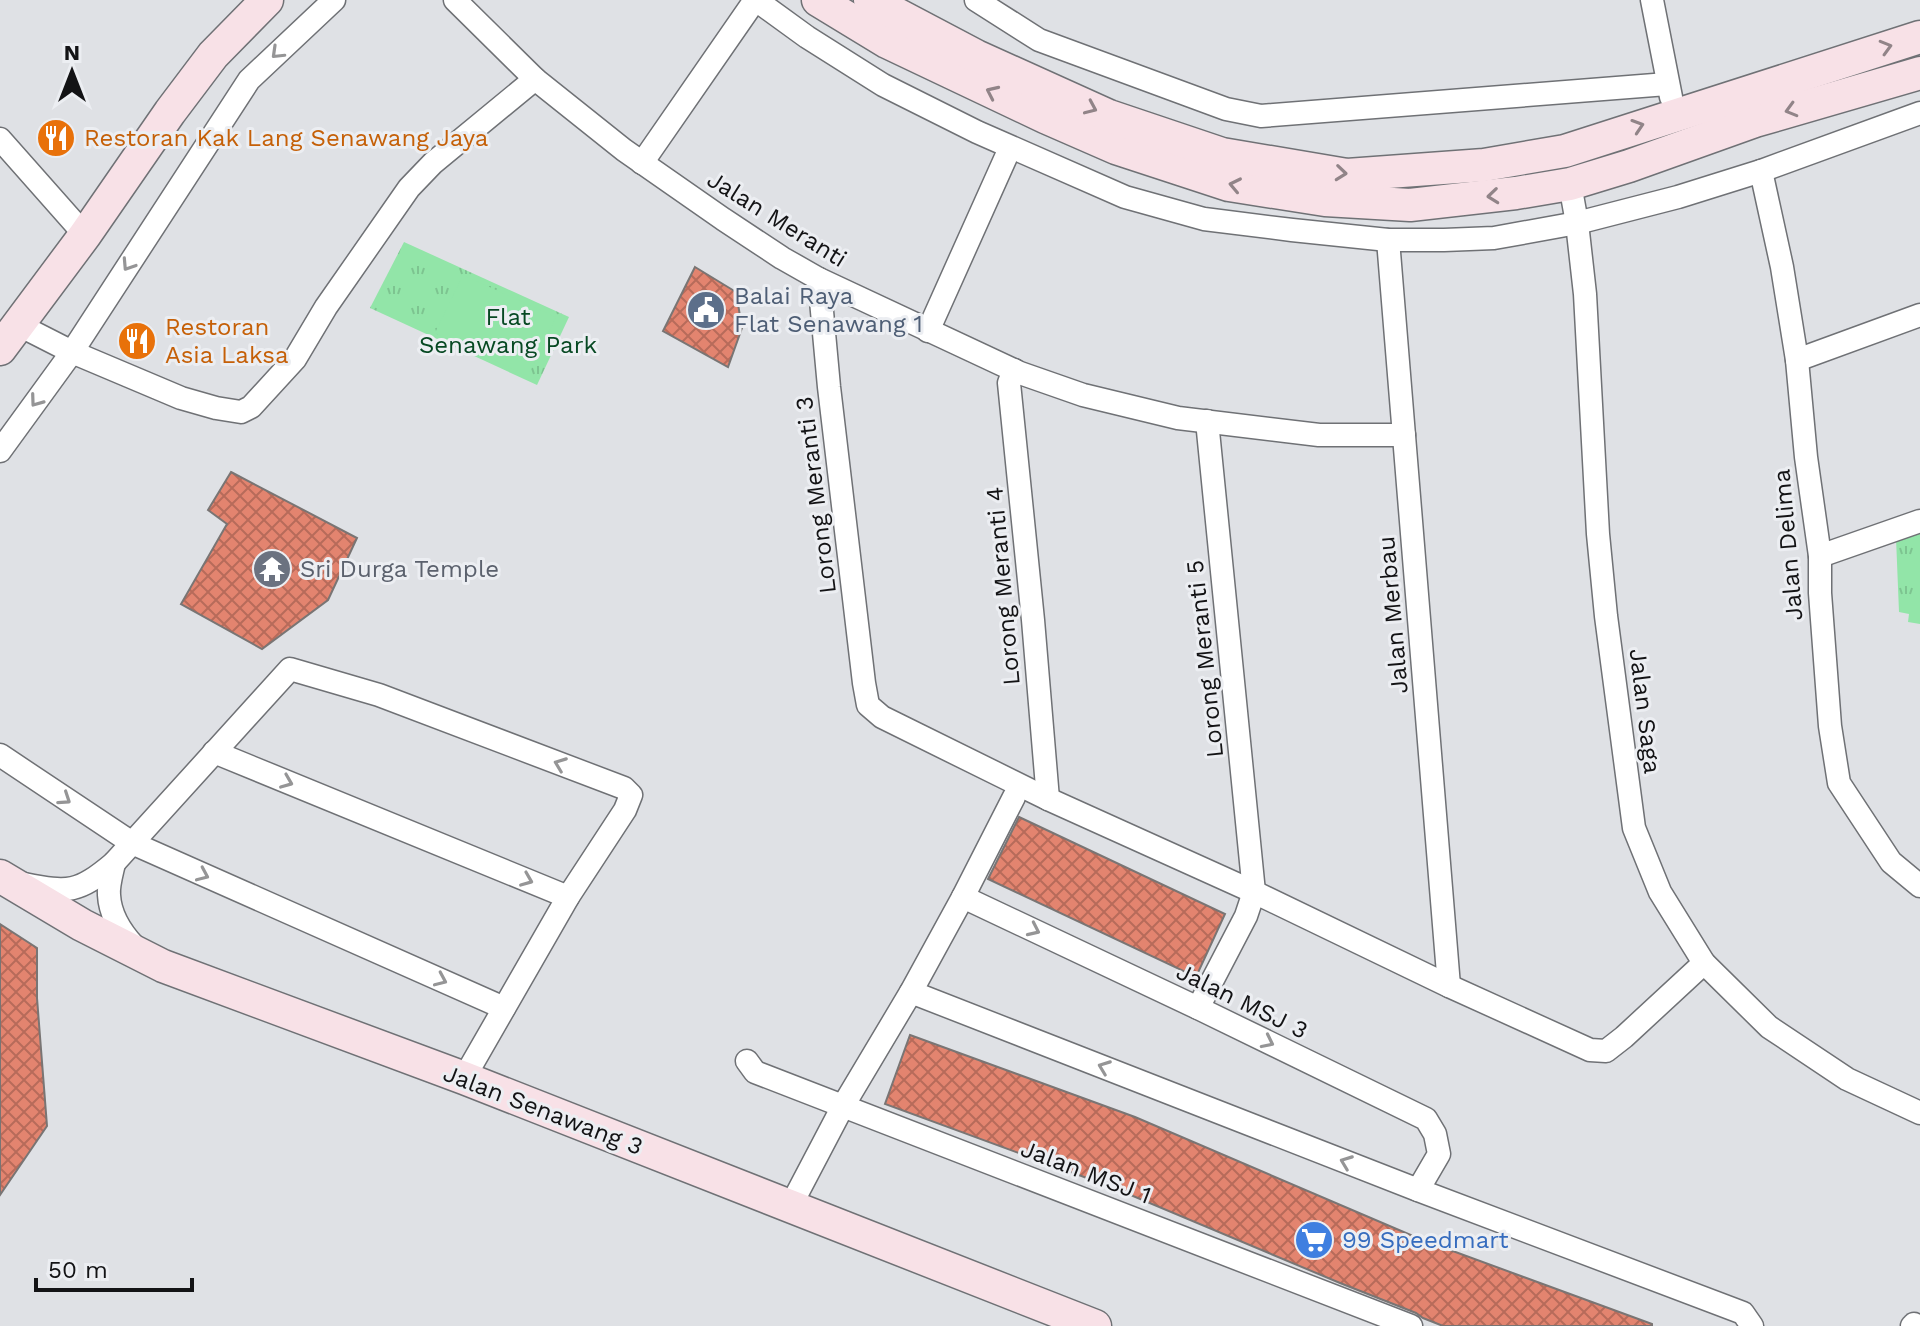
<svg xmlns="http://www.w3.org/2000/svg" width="1920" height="1326" font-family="'Work Sans',sans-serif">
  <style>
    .grass { fill: url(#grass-tufts) }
    .pitch { fill: #92e5a8 }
    .building { fill: url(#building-cross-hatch); stroke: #797574; stroke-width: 2 }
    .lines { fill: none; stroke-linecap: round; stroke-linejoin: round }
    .street-casing { stroke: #6f7175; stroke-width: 25 }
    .secondary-casing { stroke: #6f7175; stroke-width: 35 }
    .street { stroke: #fff; stroke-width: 22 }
    .secondary { stroke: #f8e1e7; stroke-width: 32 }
    .oneway { stroke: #918488 }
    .oneway2 { stroke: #959596 }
    .labels { text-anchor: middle; stroke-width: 6; stroke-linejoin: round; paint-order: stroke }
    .food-label { font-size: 24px; fill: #c56008; stroke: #eceef2; text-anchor: start }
    .street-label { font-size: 24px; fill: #131315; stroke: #eceef2 }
    .service-label { font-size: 24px; fill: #4e5e75; stroke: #eceef2; text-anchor: start }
    .park-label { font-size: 24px; fill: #074923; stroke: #eceef2 }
    .worship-label { font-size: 24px; fill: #5b616d; stroke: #eceef2; text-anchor: start }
    .shop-label { font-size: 24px; fill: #366cbe; stroke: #eceef2; text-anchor: start }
  </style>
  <defs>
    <pattern id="grass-tufts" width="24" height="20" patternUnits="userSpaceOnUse" patternTransform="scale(2)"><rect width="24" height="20" fill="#92e5a8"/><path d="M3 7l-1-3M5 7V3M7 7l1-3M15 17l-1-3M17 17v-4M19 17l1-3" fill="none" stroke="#7dc490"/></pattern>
    <pattern id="building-cross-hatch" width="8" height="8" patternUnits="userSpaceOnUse" patternTransform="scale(2)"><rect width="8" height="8" fill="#e3846f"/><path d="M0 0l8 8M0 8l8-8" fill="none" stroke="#b76b5a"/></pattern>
  </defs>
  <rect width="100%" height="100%" fill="#dfe1e5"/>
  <g class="grass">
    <polygon points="404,242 569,317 537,385 370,308"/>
    <polygon points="1920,529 1920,624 1908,622 1909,614 1899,612 1896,538"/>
  </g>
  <polygon class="pitch" points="463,275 556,317 528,376 435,333"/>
  <g class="building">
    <polygon points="695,267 736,292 742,328 728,367 663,331"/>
    <polygon points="231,472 357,538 328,600 262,649 181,604 227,524 208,510"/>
    <polygon points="1019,817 1225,914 1196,977 988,879"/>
    <polygon points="0,924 37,948 37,998 47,1126 0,1195"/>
    <polygon points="910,1035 1135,1117 1420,1239 1652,1324 1652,1326 1443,1326 1423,1318 1416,1313 1340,1283 1095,1180 1095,1181 885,1104"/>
  </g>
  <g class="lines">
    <g class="street-casing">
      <g id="street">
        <polyline points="455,0 535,79 624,150 723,219 782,258 819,279 1020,373 1083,395 1178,418 1319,435 1404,435"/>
        <polyline points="756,0 807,37 883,85 977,132 1125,197 1204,219 1292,230 1388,240 1444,240 1494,238 1577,223 1678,197 1761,171 1920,113"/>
        <polyline points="976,0 1039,40 1226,109 1261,116 1667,84"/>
        <polyline points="1652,0 1671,97"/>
        <polyline points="0,139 85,235"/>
        <polyline points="642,163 755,0"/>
        <polyline points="1761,171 1782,267 1797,360 1806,457 1820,556 1820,593 1830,726 1839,783 1891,862 1920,886"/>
        <polyline points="1570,184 1577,223 1585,294 1598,534 1606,616 1634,828 1660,892 1704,963 1769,1027 1847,1079 1920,1113"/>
        <polyline points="1388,240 1449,986"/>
        <polyline points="819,279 829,387 864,683 868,705 882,717 1048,799 1254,892 1449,986 1590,1050 1606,1051 1624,1037 1704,963"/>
        <polyline points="17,324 72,352 181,398 216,408 241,412 251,407 295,359 326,307 409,188 433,163 535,79"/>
        <polyline points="928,331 1010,148"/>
        <polyline points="1797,360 1920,315"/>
        <polyline points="1014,370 1009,383 1033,620 1048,799"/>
        <polyline points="0,451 72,352 249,80 334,0"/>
        <polyline points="1820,556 1920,521"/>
        <polyline points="214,752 568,897"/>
        <polyline points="0,755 132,843 504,1008"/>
        <path d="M114,863C112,873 108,885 109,895C110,915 121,932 134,946"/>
        <path d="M24,884C69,893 78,893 114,863L290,669L379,695L624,788L631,795L625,810L568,897L464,1078"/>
        <polyline points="963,897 1198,1008 1426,1119 1435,1134 1439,1154 1418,1190"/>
        <polyline points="911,992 1418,1190 1743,1313 1752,1326"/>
        <polyline points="1198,1008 1246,916 1254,892 1207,421"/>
        <polyline points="747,1061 755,1072 1411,1326"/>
        <polyline points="790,1207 843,1106 911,992 963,897 1014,797"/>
        <polyline points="1912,1326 1914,1324"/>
      </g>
    </g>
    <g class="secondary-casing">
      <g id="secondary">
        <polyline points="818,0 887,42 1045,117 1116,148 1229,185 1325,200 1410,205 1516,193 1570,184 1629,166 1755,121 1920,73"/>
        <polyline points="870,0 976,56 1109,116 1222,154 1347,175 1484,165 1565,151 1920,37"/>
        <polyline points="0,349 85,235 170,112 213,55 267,0"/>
        <polyline points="0,876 82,925 163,966 464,1078 1095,1326"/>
      </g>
    </g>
    <use href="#street" class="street"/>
    <use href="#secondary" class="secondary"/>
  </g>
  <defs><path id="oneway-chevron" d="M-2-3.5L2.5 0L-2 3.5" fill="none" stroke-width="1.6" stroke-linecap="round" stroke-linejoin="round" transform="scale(2)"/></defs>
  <g class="oneway">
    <use href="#oneway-chevron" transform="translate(1886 47) rotate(-16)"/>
    <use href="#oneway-chevron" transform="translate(992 92) rotate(-155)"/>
    <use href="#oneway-chevron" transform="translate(1091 108) rotate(24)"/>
    <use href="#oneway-chevron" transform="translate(1791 110) rotate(164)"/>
    <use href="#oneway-chevron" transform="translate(1638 126) rotate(-18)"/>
    <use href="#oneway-chevron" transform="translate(1341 173) rotate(6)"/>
    <use href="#oneway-chevron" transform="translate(1235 185) rotate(-168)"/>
    <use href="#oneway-chevron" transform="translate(1493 196) rotate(174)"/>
  </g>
  <g class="oneway2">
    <use href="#oneway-chevron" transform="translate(277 53) rotate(136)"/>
    <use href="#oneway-chevron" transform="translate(128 265) rotate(123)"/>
    <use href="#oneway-chevron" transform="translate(36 401) rotate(126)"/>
    <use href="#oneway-chevron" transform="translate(560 764) rotate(-159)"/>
    <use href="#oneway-chevron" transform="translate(287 782) rotate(22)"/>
    <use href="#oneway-chevron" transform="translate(65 799) rotate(34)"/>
    <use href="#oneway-chevron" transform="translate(203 875) rotate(24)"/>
    <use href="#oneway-chevron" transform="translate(527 880) rotate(22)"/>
    <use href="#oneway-chevron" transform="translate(1034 930) rotate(25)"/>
    <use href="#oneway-chevron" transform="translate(441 980) rotate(24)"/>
    <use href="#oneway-chevron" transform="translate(1268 1042) rotate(26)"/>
    <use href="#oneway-chevron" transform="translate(1104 1067) rotate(-159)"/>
    <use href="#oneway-chevron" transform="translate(1346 1162) rotate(-159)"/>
  </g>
  <defs>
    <g id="restaurant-disc" transform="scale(2)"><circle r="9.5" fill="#e8710a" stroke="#eceef2"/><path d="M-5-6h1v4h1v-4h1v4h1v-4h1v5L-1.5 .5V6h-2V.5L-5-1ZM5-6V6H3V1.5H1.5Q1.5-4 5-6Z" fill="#fff"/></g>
    <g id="civic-disc" transform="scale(2)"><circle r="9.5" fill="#5c6f8a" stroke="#eceef2"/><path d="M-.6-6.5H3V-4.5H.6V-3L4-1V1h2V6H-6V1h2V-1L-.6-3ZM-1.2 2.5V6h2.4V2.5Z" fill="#fff"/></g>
    <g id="temple-disc" transform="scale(2)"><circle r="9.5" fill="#6b7280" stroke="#eceef2"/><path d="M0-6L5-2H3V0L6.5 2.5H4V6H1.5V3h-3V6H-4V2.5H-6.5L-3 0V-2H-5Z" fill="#fff"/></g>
    <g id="supermarket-disc" transform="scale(2)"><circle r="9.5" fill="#3f7fe0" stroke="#eceef2"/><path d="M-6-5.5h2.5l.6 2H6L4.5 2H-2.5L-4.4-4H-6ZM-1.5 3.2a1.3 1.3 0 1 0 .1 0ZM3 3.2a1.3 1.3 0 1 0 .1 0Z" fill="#fff"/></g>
  </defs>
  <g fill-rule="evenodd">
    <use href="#restaurant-disc" x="56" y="138"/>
    <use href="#civic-disc" x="706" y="310"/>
    <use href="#restaurant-disc" x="137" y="341"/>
    <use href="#temple-disc" x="272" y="569"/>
    <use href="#supermarket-disc" x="1314" y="1240"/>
  </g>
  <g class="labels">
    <g class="food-label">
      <text x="84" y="146">Restoran Kak Lang Senawang Jaya</text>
      <text x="165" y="335">Restoran<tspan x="165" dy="28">Asia Laksa</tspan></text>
    </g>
    <g class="street-label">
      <text transform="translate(777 219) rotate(32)" y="8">Jalan Meranti</text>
      <text transform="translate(816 495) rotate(-97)" y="8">Lorong Meranti 3</text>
      <text transform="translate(1788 545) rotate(-95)" y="8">Jalan Delima</text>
      <text transform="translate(1003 586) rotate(-95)" y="8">Lorong Meranti 4</text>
      <text transform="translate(1393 615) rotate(-95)" y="8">Jalan Merbau</text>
      <text transform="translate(1205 659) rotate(-96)" y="8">Lorong Meranti 5</text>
      <text transform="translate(1645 711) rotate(83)" y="8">Jalan Saga</text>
      <text transform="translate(1242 1001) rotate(26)" y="8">Jalan MSJ 3</text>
      <text transform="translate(543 1110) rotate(21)" y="8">Jalan Senawang 3</text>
      <text transform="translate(1086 1172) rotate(21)" y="8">Jalan MSJ 1</text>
    </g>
    <g class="service-label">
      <text x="734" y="304">Balai Raya<tspan x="734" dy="28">Flat Senawang 1</tspan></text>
    </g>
    <g class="park-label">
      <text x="508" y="325">Flat<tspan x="508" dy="28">Senawang Park</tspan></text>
    </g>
    <g class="worship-label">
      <text x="300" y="577">Sri Durga Temple</text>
    </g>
    <g class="shop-label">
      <text x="1342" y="1248">99 Speedmart</text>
    </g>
  </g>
  <g transform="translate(72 72)" stroke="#eceef2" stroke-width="6" paint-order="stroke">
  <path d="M0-6L14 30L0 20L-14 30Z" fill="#131315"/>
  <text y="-12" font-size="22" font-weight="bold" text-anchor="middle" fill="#131315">N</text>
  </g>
  <path d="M36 1278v12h156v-12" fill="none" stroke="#131315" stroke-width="4"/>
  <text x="48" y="1278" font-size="24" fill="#131315" stroke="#eceef2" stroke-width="6" paint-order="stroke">50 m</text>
</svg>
